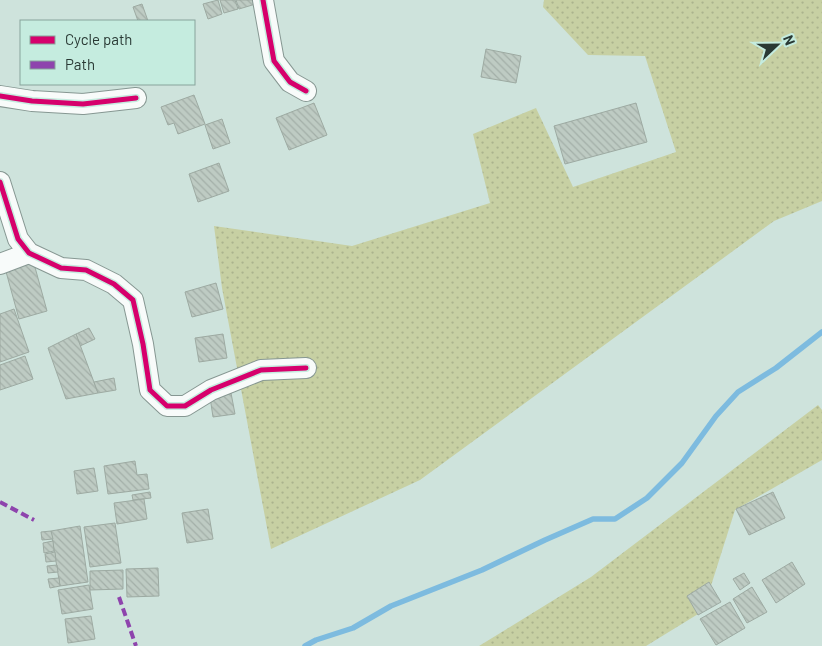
<svg xmlns="http://www.w3.org/2000/svg" width="822" height="646" font-family="Barlow,sans-serif">
  <style>
    .grass { fill: url(#grass-dots) }
    .lines { fill: none; stroke-linecap: round; stroke-linejoin: round }
    .stream { stroke: #7dbbdf; stroke-width: 5.5 }
    .building { fill: url(#building-back-hatch); stroke: #9daaa2 }
    .minor-casing { stroke: #869792; stroke-width: 22 }
    .minor { stroke: #f8fbfa; stroke-width: 20 }
    .quiet { stroke: #8e44ad; stroke-width: 4; stroke-dasharray: 8 4; stroke-linecap: butt }
    .cycleway-casing { stroke: #c5ecdf; stroke-width: 8 }
    .cycleway { stroke: #d6006c; stroke-width: 5 }
  </style>
  <defs>
    <pattern id="grass-dots" width="8" height="8" patternUnits="userSpaceOnUse" patternTransform="scale(1.25)"><rect width="8" height="8" fill="#c7d0a3"/><path d="M2 2h.1M6 6h.1" fill="none" stroke="#abb38d" stroke-width="1.8" stroke-linecap="round"/></pattern>
    <pattern id="building-back-hatch" width="6" height="6" patternUnits="userSpaceOnUse" patternTransform="scale(1.25)"><rect width="6" height="6" fill="#becbc3"/><path d="M-1 5l2 2M0 0l6 6M5-1l2 2" fill="none" stroke="#a3afa8"/></pattern>
  </defs>
  <rect width="100%" height="100%" fill="#cee3dc"/>
  <g class="grass">
    <polygon points="544,0 822,0 822,201 774,221 420,480 271,549 222,288 214,226 352,246 490,203 473,134 536,108 573,187 676,152 645,56 588,55 543,7"/>
    <polygon points="818,405 822,410 822,460 735,510 703,611 646,646 479,646 591,577"/>
  </g>
  <g class="lines">
    <polyline class="stream" points="305,646 316,640 353,628 391,606 482,570 545,540 593,519 615,519 647,498 682,463 716,416 738,392 776,368 822,332"/>
  </g>
  <g class="building">
    <polygon points="218,0 222,14 208,19 203,4"/>
    <polygon points="220,0 235,0 238,9 224,13"/>
    <polygon points="236,0 258,0 259,3 239,9"/>
    <polygon points="142,4 148,21 138,21 133,7"/>
    <polygon points="486,49 521,56 516,83 481,77"/>
    <polygon points="194,95 205,124 178,134 174,123 168,125 161,107"/>
    <polygon points="314,103 327,135 289,150 276,118"/>
    <polygon points="636,103 647,142 565,164 554,126"/>
    <polygon points="222,119 230,143 213,149 205,125"/>
    <polygon points="219,163 229,191 198,202 189,174"/>
    <polygon points="33,260 47,311 19,319 5,268"/>
    <polygon points="216,283 223,309 192,317 185,292"/>
    <polygon points="14,309 29,352 0,362 0,314"/>
    <polygon points="89,328 95,339 80,346 76,334"/>
    <polygon points="76,334 98,393 66,399 48,348"/>
    <polygon points="223,334 227,358 199,362 195,338"/>
    <polygon points="25,356 33,379 0,390 0,365"/>
    <polygon points="114,378 116,390 98,393 94,382"/>
    <polygon points="231,393 235,414 213,417 210,397"/>
    <polygon points="135,461 137,475 147,474 149,489 108,494 104,466"/>
    <polygon points="94,468 98,491 77,494 74,471"/>
    <polygon points="150,492 151,498 133,500 132,495"/>
    <polygon points="773,492 785,518 749,535 736,509"/>
    <polygon points="144,499 147,519 117,524 114,503"/>
    <polygon points="208,509 213,539 187,543 182,513"/>
    <polygon points="115,523 121,563 90,567 84,527"/>
    <polygon points="80,526 88,582 60,586 51,531"/>
    <polygon points="51,531 53,539 42,540 41,532"/>
    <polygon points="53,541 54,551 44,553 43,543"/>
    <polygon points="55,552 56,561 46,562 45,554"/>
    <polygon points="792,562 805,584 776,603 762,580"/>
    <polygon points="57,565 58,572 48,573 47,566"/>
    <polygon points="158,568 159,596 127,597 126,569"/>
    <polygon points="123,570 123,589 90,590 90,571"/>
    <polygon points="744,573 750,583 740,590 733,579"/>
    <polygon points="59,578 60,586 50,588 48,579"/>
    <polygon points="709,582 721,602 698,615 687,596"/>
    <polygon points="89,585 93,609 62,614 58,590"/>
    <polygon points="752,587 767,612 747,623 733,599"/>
    <polygon points="730,602 745,628 716,645 700,619"/>
    <polygon points="91,616 95,639 68,643 65,619"/>
  </g>
  <g class="lines">
    <g class="minor-casing">
      <g id="minor">
        <polyline points="263,0 274,61 290,82 306,91"/>
        <polyline points="0,96 32,101 83,104 136,98"/>
        <polyline points="0,182 18,239 29,253 61,268 86,270 114,284 133,300 143,344 150,390 167,406 185,406 211,390 261,370 306,368"/>
        <polyline points="0,264 29,253"/>
      </g>
    </g>
    <use href="#minor" class="minor"/>
    <g class="quiet">
      <polyline points="0,502 34,520"/>
      <polyline points="119,597 136,646"/>
    </g>
    <g class="cycleway-casing">
      <g id="cycleway">
        <polyline points="263,0 274,61 290,82 306,91"/>
        <polyline points="0,96 32,101 83,104 136,98"/>
        <polyline points="0,182 18,239 29,253 61,268 86,270 114,284 133,300 143,344 150,390 167,406 185,406 211,390 261,370 306,368"/>
      </g>
    </g>
    <use href="#cycleway" class="cycleway"/>
  </g>
  <rect x="20" y="20" width="175" height="65" fill="#c5ecdf" stroke="#87a49b"/>
  <rect x="30" y="36" width="25" height="8" fill="#d6006c" stroke="#87a49b"/>
  <text x="65" y="45" font-size="15" fill="#293934">Cycle path</text>
  <rect x="30" y="61" width="25" height="8" fill="#8e44ad" stroke="#87a49b"/>
  <text x="65" y="70" font-size="15" fill="#293934">Path</text>
  <g transform="translate(777 45) rotate(68)" stroke="#c5ecdf" stroke-width="4" paint-order="stroke">
  <path d="M0-4L9 19L0 12L-9 19Z" fill="#293934"/>
  <text y="-8" font-size="14" font-weight="bold" text-anchor="middle" fill="#293934">N</text>
  </g>
</svg>
